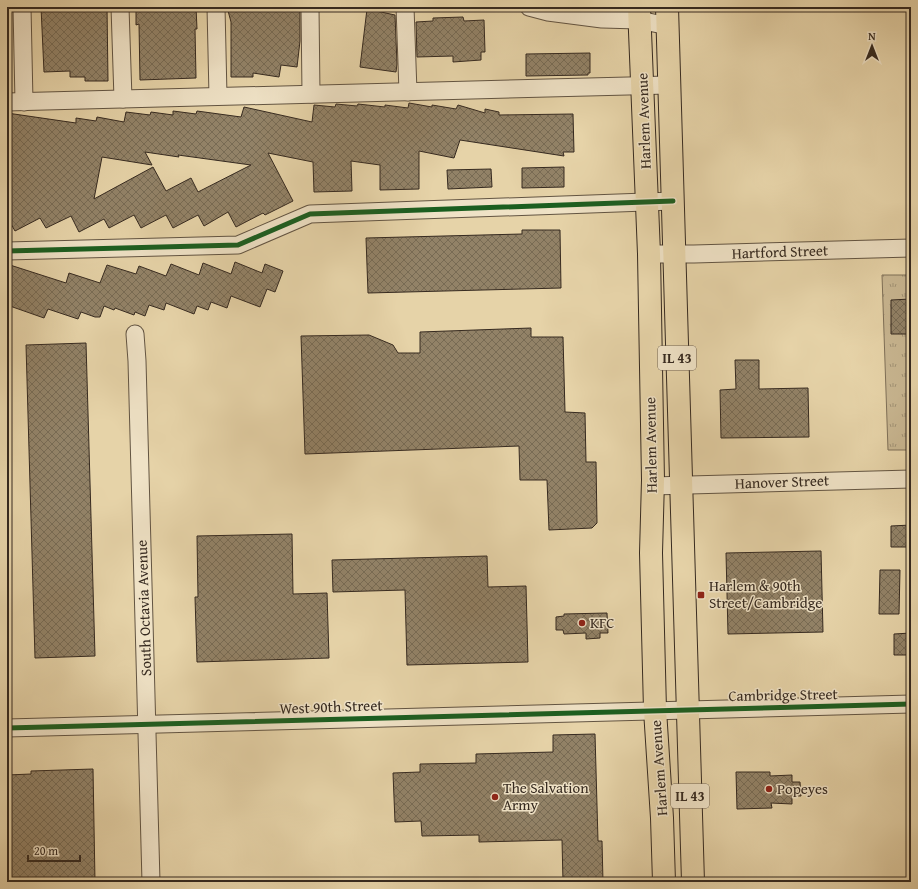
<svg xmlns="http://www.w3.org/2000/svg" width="918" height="889" font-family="'Gentium Book Plus',serif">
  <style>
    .grass { fill: url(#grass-tufts); stroke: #7f7058 }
    .building { fill: url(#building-cross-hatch); stroke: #362a20; fill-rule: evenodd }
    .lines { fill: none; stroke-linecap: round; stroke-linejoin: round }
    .minor-casing { stroke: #625442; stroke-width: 19 }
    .major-casing { stroke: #362a20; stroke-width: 24 }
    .minor { stroke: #efe2c6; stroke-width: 17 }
    .major { stroke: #e6d3a8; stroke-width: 22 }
    .cycleway-casing { stroke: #efe2c6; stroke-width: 8 }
    .cycleway { stroke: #1b5e20; stroke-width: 5 }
    .poi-dot { fill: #8f2418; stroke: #efe2c6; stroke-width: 1.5 }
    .labels { text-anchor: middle; stroke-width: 3; stroke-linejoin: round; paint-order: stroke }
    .shield { fill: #efe2c6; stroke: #6e6152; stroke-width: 1 }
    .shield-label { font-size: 14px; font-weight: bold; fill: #362a20 }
    .street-label { font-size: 15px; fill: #362a20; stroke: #efe2c6 }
    .poi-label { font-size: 15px; fill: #362a20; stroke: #efe2c6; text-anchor: start }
  </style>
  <defs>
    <pattern id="grass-tufts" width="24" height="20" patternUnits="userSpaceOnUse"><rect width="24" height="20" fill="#c8b691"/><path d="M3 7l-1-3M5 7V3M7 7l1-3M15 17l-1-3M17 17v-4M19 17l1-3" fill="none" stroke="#a39476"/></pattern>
    <pattern id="building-cross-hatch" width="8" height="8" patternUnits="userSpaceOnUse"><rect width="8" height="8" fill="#928267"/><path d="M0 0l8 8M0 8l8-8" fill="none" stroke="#786b54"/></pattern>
  </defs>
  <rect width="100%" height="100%" fill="#e6d3a8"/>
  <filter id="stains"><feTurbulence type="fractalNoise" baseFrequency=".005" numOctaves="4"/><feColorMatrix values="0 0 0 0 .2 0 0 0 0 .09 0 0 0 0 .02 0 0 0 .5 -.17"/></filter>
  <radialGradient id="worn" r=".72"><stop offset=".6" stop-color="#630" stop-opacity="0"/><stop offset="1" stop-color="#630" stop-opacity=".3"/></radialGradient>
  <polygon class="grass" points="882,275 911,275 911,450 888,450"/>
  <g class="building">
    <polygon points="41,7 107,7 108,81 85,81 85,77 70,77 70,71 44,72"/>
    <polygon points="136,7 196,7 197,29 195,29 196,78 140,80 139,24 136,25"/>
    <polygon points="227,7 287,7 300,9 300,41 297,67 281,65 279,77 253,73 253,77 231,77 231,22"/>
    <polygon points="367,9 395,15 397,64 396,72 360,67"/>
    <polygon points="463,17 464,21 484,20 485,52 481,52 481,60 453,62 453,56 417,57 416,22 433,21 433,18"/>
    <polygon points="590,53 590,73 588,73 588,75 526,76 526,54"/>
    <path d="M409,103L432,107V105L456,109L458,105L485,113V109L499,112V115L573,114L574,152H563L564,156L460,140L454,158L419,151V189L380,190V165L351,161L352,191L314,192L313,162L268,153L293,201L265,215L263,213L236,227L228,212L204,226L198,215L173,228L166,215L141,228L134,215L109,228L104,219L79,232L71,216L46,228L40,218L15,231L7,217V113L76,123V118L96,121L97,117L124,122L126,112L150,115L151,112L173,115V111L196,114L197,111L241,117L244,107L312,122L314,105L335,107L336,104L357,106L358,104L385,107V105L408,108ZM145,152L179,157L178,155L251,165L198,192L191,178L166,191L153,167L94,199L102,157L152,165Z"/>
    <polygon points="564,167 564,187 522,188 522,168"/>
    <polygon points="491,169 492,187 448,189 447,170"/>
    <polygon points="522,230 560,230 561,288 368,293 366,238 522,234"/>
    <polygon points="235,262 262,273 265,264 283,271 275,292 267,289 260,307 231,296 227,308 211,302 208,310 197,306 194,314 166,303 164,310 149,305 145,316 135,312 134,315 115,308 114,310 104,306 100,317 95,317 81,312 78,319 48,309 44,318 7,305 7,275 10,265 66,283 69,273 100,283 107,265 136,274 139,266 166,276 171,264 199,275 203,263 231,274"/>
    <polygon points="911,299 911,334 891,334 891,300"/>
    <polygon points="531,328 531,337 563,337 565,412 585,413 586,462 596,462 597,523 592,528 549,530 547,480 520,480 519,446 305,454 301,336 369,335 393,345 398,353 420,353 420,332"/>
    <polygon points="86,343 95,656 35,658 26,345"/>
    <polygon points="735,360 759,360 759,389 808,388 809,437 721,438 720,390 736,389"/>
    <polygon points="911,525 911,547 891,547 891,526"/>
    <polygon points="292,534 293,594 327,593 329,658 197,662 195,597 198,597 197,536"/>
    <polygon points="821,551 823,632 728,634 726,553"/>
    <polygon points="487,556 488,587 526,586 528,662 407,665 405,590 333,592 332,560"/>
    <polygon points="880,570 900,570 899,614 879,614"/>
    <polygon points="607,613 608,633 600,633 600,638 586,639 586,633 564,634 563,630 556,630 556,617 564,616 564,614"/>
    <polygon points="911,633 911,655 894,655 894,634"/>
    <polygon points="595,734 598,841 602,841 603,882 563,882 562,840 479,842 479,835 422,836 421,821 395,822 393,773 420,772 420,764 476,763 476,754 553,752 553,735"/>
    <polygon points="93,769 95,882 7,882 7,775 31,774 31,771"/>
    <polygon points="736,772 770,772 770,776 792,775 792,782 800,782 801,796 792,796 792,804 771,803 772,808 737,809"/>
  </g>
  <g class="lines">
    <g class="minor-casing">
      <g id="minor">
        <polyline points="22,7 24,102"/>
        <polyline points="120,7 123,99"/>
        <polyline points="216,7 218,96"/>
        <polyline points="310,7 311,94"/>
        <polyline points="405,7 408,92"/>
        <polyline points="529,7 548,12 602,19 639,20 668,26"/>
        <polyline points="7,102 668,85"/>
        <polyline points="7,251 238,245 310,214 673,201"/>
        <polyline points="649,254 694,254 911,248"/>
        <polyline points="135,334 137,361 151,882"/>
        <polyline points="652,486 911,479"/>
        <polyline points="7,728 911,704"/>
      </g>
    </g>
    <g class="major-casing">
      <g id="major">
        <polyline points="639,7 649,254 653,480 651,553 655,710 662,818 664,882"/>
        <polyline points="667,7 693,882"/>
      </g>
    </g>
    <use href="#minor" class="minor"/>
    <use href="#major" class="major"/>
    <g class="cycleway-casing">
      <g id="cycleway">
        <polyline points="7,251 238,245 310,214 673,201"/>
        <polyline points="7,728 911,704"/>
      </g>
    </g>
    <use href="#cycleway" class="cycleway"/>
  </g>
  <g class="poi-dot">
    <rect x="697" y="591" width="8" height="8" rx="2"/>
    <circle cx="582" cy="623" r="4"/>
    <circle cx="769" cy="789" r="4"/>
    <circle cx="495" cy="797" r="4"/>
  </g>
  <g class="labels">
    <g class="shield">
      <rect x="658" y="346" width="38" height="24" rx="3"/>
      <rect x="671" y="784" width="38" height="24" rx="3"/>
    </g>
    <g class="shield-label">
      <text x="677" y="363">IL 43</text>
      <text x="690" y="801">IL 43</text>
    </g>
    <g class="street-label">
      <text transform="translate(644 121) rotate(-92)" y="5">Harlem Avenue</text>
      <text transform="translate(780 252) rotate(-2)" y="5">Hartford Street</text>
      <text transform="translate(651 445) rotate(-91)" y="5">Harlem Avenue</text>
      <text transform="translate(782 482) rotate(-2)" y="5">Hanover Street</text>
      <text transform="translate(144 608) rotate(-92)" y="5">South Octavia Avenue</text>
      <text transform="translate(783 695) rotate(-1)" y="5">Cambridge Street</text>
      <text transform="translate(331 707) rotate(-2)" y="5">West 90th Street</text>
      <text transform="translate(659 768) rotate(-94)" y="5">Harlem Avenue</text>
    </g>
    <g class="poi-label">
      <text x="709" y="591">Harlem &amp; 90th<tspan x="709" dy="17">Street/Cambridge</tspan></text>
      <text x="590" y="628">KFC</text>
      <text x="503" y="793">The Salvation<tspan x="503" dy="17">Army</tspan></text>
      <text x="777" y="794">Popeyes</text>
    </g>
  </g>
  <rect width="918" height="889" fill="none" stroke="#e6d3a8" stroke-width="24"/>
  <rect x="8" y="8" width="902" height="873" fill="none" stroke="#362a20" stroke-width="2"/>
  <rect x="12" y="12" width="894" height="865" fill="none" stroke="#362a20"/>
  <g transform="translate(872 46)" stroke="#efe2c6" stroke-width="3" paint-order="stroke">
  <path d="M0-3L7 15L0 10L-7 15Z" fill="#362a20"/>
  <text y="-6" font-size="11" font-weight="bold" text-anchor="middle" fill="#362a20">N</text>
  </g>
  <path d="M28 855v6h52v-6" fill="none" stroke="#362a20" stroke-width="2"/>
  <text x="34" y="855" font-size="12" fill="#362a20" stroke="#efe2c6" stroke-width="3" paint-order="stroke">20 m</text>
  <rect width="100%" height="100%" filter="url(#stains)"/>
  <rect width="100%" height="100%" fill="url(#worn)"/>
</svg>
